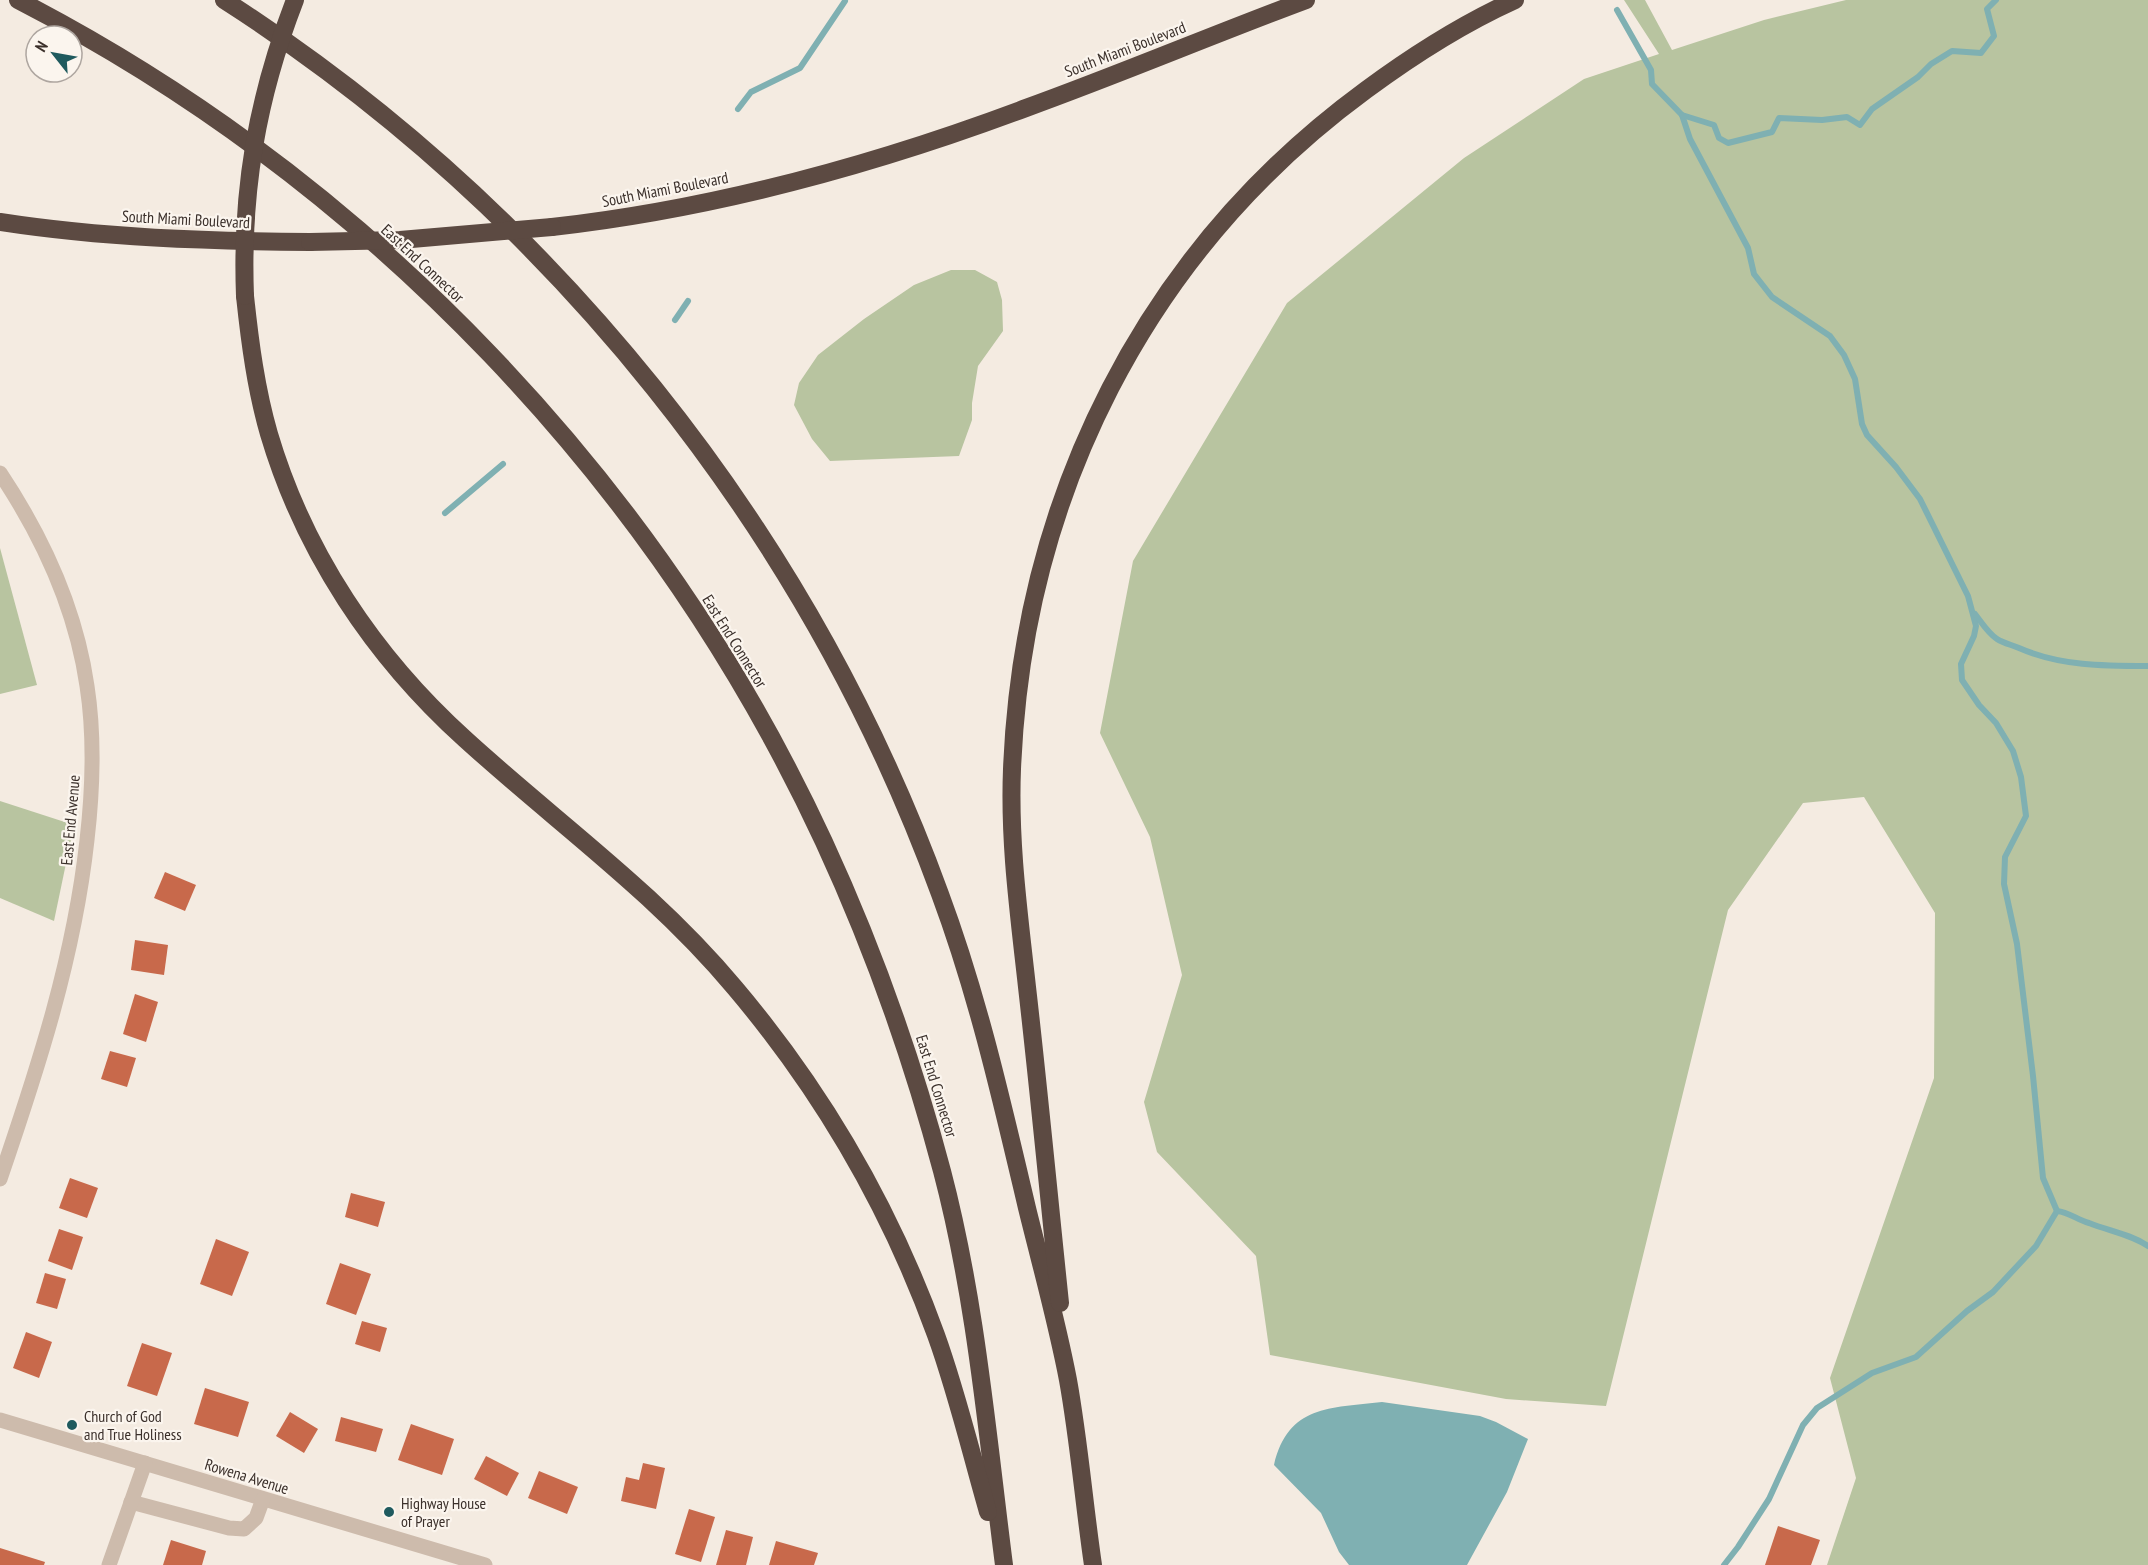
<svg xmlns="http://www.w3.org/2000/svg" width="2148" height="1565" font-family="'PT Sans Narrow',sans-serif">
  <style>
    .green { fill: #b8c4a0 }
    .water { fill: #7fb0b2 }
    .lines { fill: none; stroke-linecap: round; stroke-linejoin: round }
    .stream { stroke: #7fb0b2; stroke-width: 6 }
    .building { fill: #c8694b }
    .minor { stroke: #cdbbac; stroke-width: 15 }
    .highway { stroke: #5c4a42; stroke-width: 18 }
    .highway-bridge { stroke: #5c4a42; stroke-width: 18 }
    .poi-dot { fill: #1f5a5e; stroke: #fbf5ee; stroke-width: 2 }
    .labels { text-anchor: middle; stroke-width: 4.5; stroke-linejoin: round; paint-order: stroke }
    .street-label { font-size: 16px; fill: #3b302b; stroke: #fbf5ee }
    .poi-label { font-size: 16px; fill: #3b302b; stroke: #fbf5ee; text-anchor: start }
  </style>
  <rect width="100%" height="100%" fill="#f4ebe1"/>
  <g class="green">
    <polygon points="1624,0 1645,0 1672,50 1764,20 1846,0 2148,0 2148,1565 1827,1565 1856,1478 1830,1378 1934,1078 1935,913 1864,797 1803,803 1728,910 1606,1406 1506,1399 1270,1355 1256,1256 1157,1152 1144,1102 1182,975 1150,837 1100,733 1133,561 1287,303 1464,158 1584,79 1659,54"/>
    <polygon points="951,270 975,270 997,282 1002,300 1003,331 978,366 972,403 972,420 959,456 830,461 812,439 794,405 799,383 818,355 864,319 914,285"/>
    <polygon points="0,548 37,685 0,694"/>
    <polygon points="0,801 74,825 54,921 0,898"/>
  </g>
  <path class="water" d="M1382,1402L1480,1416L1496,1422L1528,1439L1507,1492L1467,1565H1349L1339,1552L1321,1513L1274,1465C1288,1405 1330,1408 1382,1402Z"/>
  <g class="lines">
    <g class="stream">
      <polyline points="1617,10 1651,70 1652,84 1682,115 1690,139 1748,248 1754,274 1772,297 1830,336 1844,355 1855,379 1862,424 1867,435 1896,467 1920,499 1968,596 1976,626 1974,636 1961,664 1962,680 1979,705 1996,723 2013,751 2021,777 2026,816 2005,857 2004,884 2017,944 2033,1076 2043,1178 2057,1211"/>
      <polyline points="738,109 751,92 800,68 845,1"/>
      <polyline points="1682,115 1714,125 1719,138 1728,143 1772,132 1779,118 1822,120 1847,117 1860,125 1872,109 1918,77 1931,64 1952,51 1981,53 1994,36 1987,9 1996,0"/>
      <polyline points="675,320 688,301"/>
      <polyline points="445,513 503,464"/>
      <path d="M1975,614C1982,623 1988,633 1997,639C2003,643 2012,645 2019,648C2060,666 2104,666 2148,666"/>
      <path d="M2057,1211C2069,1212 2077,1220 2089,1223C2109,1231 2130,1234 2148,1246"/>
      <polyline points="1724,1565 1738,1547 1769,1499 1803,1425 1817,1408 1872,1373 1916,1357 1967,1311 1993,1292 2036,1246 2057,1211"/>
    </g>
  </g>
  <g class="building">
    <polygon points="165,872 196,885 185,911 154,898"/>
    <polygon points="135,940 168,945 164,975 131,970"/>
    <polygon points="135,994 158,1002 146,1042 123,1034"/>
    <polygon points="110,1051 136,1058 127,1087 101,1079"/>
    <polygon points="70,1178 98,1188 87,1218 59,1208"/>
    <polygon points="351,1193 385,1202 378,1227 345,1217"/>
    <polygon points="59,1229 83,1237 72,1270 48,1261"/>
    <polygon points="216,1239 249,1252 232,1296 200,1284"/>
    <polygon points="340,1263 371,1274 356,1315 326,1304"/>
    <polygon points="45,1273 66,1279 57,1309 36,1303"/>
    <polygon points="362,1321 387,1328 380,1352 355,1344"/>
    <polygon points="26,1332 52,1342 39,1378 13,1368"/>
    <polygon points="142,1343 172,1353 157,1396 127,1386"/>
    <polygon points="205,1388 249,1402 238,1437 194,1424"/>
    <polygon points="290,1412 318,1429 304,1453 276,1436"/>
    <polygon points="341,1417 383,1429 376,1452 335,1441"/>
    <polygon points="411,1424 454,1439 442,1475 398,1460"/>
    <polygon points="486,1456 519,1473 507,1496 474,1479"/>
    <polygon points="643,1463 665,1468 656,1509 621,1501 626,1477 639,1480"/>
    <polygon points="539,1471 578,1487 567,1514 528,1498"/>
    <polygon points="689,1509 715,1517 701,1562 675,1554"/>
    <polygon points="1778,1526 1820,1540 1811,1565 1765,1565"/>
    <polygon points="726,1530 753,1537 746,1565 716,1565"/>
    <polygon points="171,1540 206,1551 202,1565 163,1565"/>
    <polygon points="776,1541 818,1553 814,1565 769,1565"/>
    <polygon points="0,1548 45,1562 44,1565 0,1565"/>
  </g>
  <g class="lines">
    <g class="minor">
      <path d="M0,473C42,536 76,610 87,686C95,738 93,788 87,840C74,958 38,1068 0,1179"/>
      <polyline points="0,1420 485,1565"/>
      <polyline points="131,1502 229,1528 244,1529 256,1518 263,1499"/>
      <polyline points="109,1565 145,1463"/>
    </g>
    <g class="highway">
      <path d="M18,0C369,181 658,484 824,842C873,948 912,1058 942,1171C976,1300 987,1433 1004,1565"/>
      <path d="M224,0C550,209 807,529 940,894C978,996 1002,1102 1027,1208C1041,1265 1057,1322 1068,1380C1079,1441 1084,1504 1093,1565"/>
      <path d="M0,222C103,238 206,241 310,242"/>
      <path d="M552,227C713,209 874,165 1026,108C1120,74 1212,35 1306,0"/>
      <path d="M245,296C250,343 256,389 269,434C304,552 374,657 465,739C557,823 654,891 735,988C822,1091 890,1208 936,1335C957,1393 971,1453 988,1512"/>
      <path d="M1060,1303C1049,1198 1039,1092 1027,987C1019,914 1009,843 1012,769C1023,497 1145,252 1366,90C1412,56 1462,24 1515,0"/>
    </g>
    <g class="highway-bridge">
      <polyline points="310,242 400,240 552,227"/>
      <path d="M245,296C241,191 257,98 295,0"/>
    </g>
  </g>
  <g class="poi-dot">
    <circle cx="72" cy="1425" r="6"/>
    <circle cx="389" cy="1512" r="6"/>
  </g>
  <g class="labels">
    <g class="street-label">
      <text transform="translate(1125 49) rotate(-21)" y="6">South Miami Boulevard</text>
      <text transform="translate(665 189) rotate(-11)" y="6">South Miami Boulevard</text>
      <text transform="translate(186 219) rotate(3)" y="6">South Miami Boulevard</text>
      <text transform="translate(423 263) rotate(43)" y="6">East End Connector</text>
      <text transform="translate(735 641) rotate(58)" y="6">East End Connector</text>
      <text transform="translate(70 820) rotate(-85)" y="6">East End Avenue</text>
      <text transform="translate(937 1086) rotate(73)" y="6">East End Connector</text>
      <text transform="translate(247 1476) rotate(17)" y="6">Rowena Avenue</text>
    </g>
    <g class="poi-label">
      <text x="84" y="1422">Church of God<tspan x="84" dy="18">and True Holiness</tspan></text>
      <text x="401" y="1509">Highway House<tspan x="401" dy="18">of Prayer</tspan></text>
    </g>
  </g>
  <g transform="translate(54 54) rotate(301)"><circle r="28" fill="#fbf5ee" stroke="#aea6a0" stroke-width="1.5"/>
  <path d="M0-4.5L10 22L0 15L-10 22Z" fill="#1f5a5e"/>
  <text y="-9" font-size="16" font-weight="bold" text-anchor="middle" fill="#3b302b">N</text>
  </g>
</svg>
